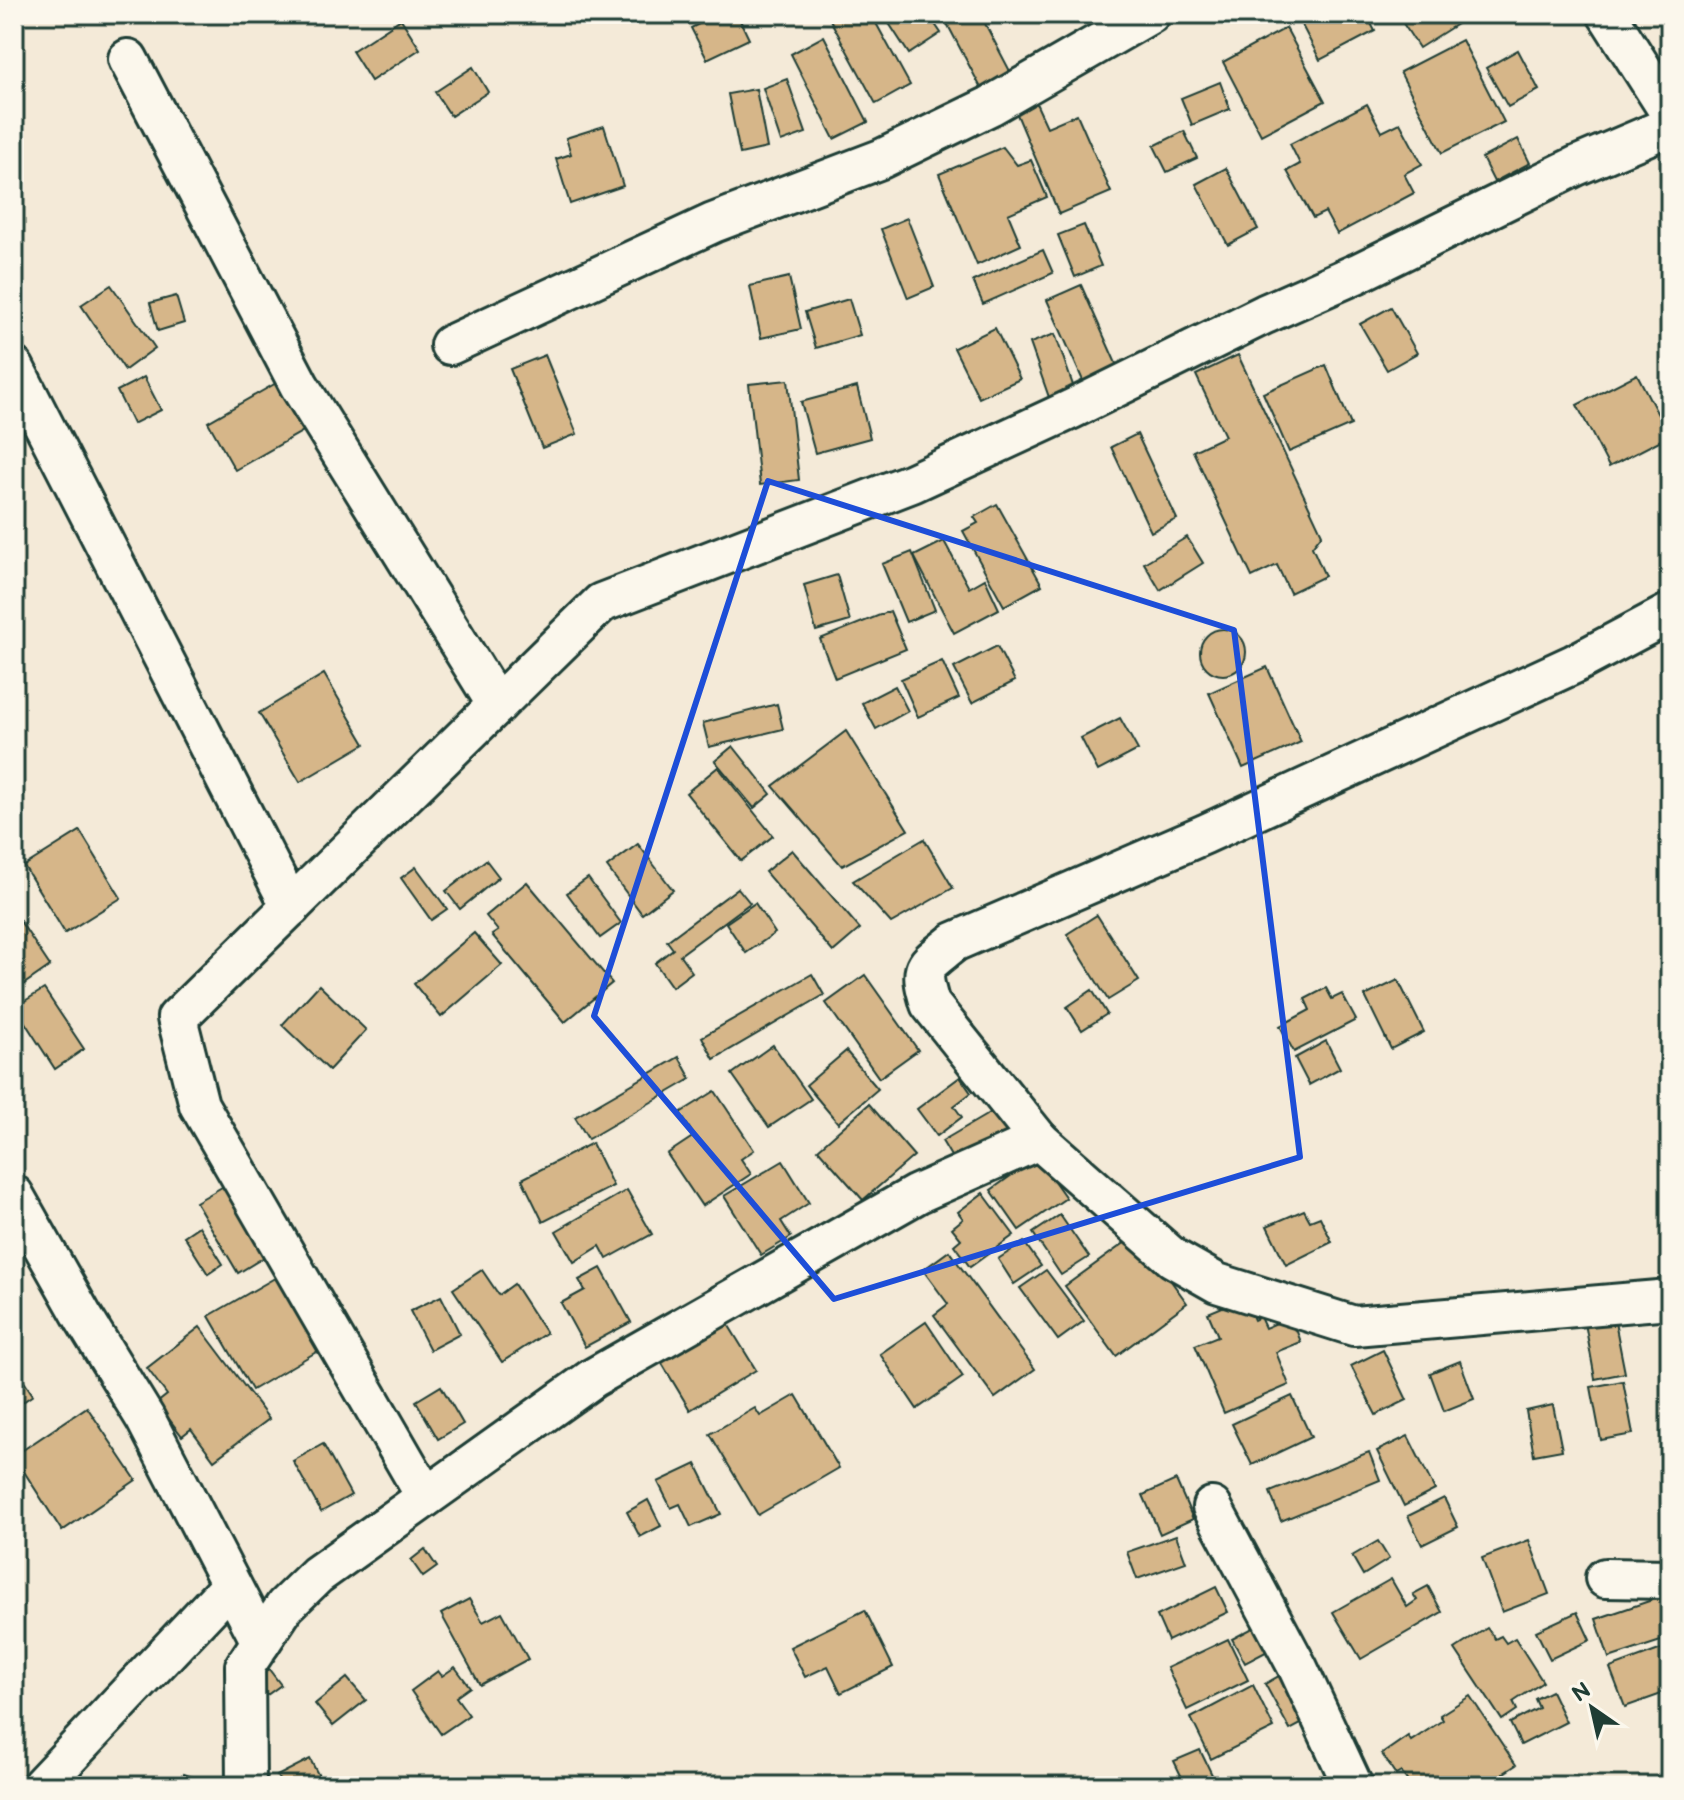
<svg xmlns="http://www.w3.org/2000/svg" width="1684" height="1800" font-family="'Balsamiq Sans',sans-serif">
  <style>
    .building { fill: #d6b689; stroke: #1f3d34; stroke-width: 2 }
    .lines { fill: none; stroke-linecap: round; stroke-linejoin: round }
    .street-casing { stroke: #1f3d34; stroke-width: 44 }
    .street { stroke: #fbf7ec; stroke-width: 38 }
    .marked { fill: none; stroke: #1d4ed8; stroke-width: 6; stroke-linejoin: round }
  </style>
  <rect width="100%" height="100%" fill="#f4ead8"/>
  <filter id="ink" filterUnits="userSpaceOnUse"><feTurbulence type="fractalNoise" baseFrequency=".0125" numOctaves="2"/><feDisplacementMap in="SourceGraphic" scale="16" xChannelSelector="R" yChannelSelector="G"/><feConvolveMatrix kernelMatrix="1 2 1 2 8 2 1 2 1" color-interpolation-filters="sRGB"/></filter>
  <g filter="url(#ink)">
    <g class="building">
      <polygon points="718,14 737,14 749,39 707,59 691,28"/>
      <polygon points="827,14 871,14 910,85 876,104"/>
      <polygon points="883,14 928,14 941,33 909,54"/>
      <polygon points="942,14 980,14 1011,73 981,88"/>
      <polygon points="1296,14 1366,14 1375,31 1320,60"/>
      <polygon points="1397,14 1466,14 1468,17 1419,48"/>
      <polygon points="401,19 420,49 371,81 352,51"/>
      <polygon points="1286,28 1325,101 1261,135 1223,62"/>
      <polygon points="824,36 868,122 834,139 791,54"/>
      <polygon points="1462,40 1504,122 1442,153 1400,72"/>
      <polygon points="1518,50 1539,90 1508,107 1486,68"/>
      <polygon points="473,67 488,92 451,116 435,92"/>
      <polygon points="787,79 806,133 781,142 763,88"/>
      <polygon points="1220,82 1230,109 1192,125 1181,98"/>
      <polygon points="756,89 767,148 740,154 728,94"/>
      <polygon points="1036,103 1047,127 1077,114 1111,192 1059,214 1016,112"/>
      <polygon points="1367,104 1382,132 1400,123 1422,164 1404,174 1414,193 1337,234 1325,212 1313,218 1287,171 1300,164 1290,144"/>
      <polygon points="604,126 623,186 570,204 556,159 571,154 566,138"/>
      <polygon points="1184,131 1197,158 1167,172 1154,146"/>
      <polygon points="1518,139 1530,163 1494,182 1482,158"/>
      <polygon points="1003,147 1017,165 1031,160 1047,197 1008,214 1021,245 977,265 939,174"/>
      <polygon points="1226,168 1258,229 1228,245 1196,184"/>
      <polygon points="907,218 934,287 908,298 881,229"/>
      <polygon points="1084,225 1101,266 1075,277 1058,235"/>
      <polygon points="1043,250 1053,273 983,304 973,281"/>
      <polygon points="789,277 801,329 761,338 750,286"/>
      <polygon points="111,285 155,348 125,370 81,305"/>
      <polygon points="1081,285 1118,368 1084,383 1047,300"/>
      <polygon points="176,296 184,323 158,331 150,303"/>
      <polygon points="849,299 860,335 816,348 805,312"/>
      <polygon points="1391,307 1417,353 1387,370 1360,324"/>
      <polygon points="995,328 1020,379 979,398 954,348"/>
      <polygon points="1055,334 1076,394 1051,403 1030,343"/>
      <polygon points="545,355 577,434 542,448 510,369"/>
      <polygon points="1238,355 1322,534 1312,547 1325,576 1290,593 1277,565 1252,577 1193,451 1225,436 1196,375"/>
      <polygon points="1326,365 1351,425 1289,452 1263,393"/>
      <polygon points="1637,374 1669,436 1609,467 1577,405"/>
      <polygon points="144,377 161,410 133,424 117,391"/>
      <polygon points="788,380 799,480 760,485 749,384"/>
      <polygon points="278,382 305,430 235,470 208,422"/>
      <polygon points="857,387 870,438 815,453 801,402"/>
      <polygon points="1137,434 1177,519 1151,532 1111,447"/>
      <polygon points="997,504 1042,585 1004,606 963,531 978,523 974,517"/>
      <polygon points="1187,537 1203,563 1160,590 1144,563"/>
      <polygon points="944,541 969,588 985,579 999,609 954,633 914,556"/>
      <polygon points="912,552 935,610 906,622 882,564"/>
      <polygon points="837,575 850,621 816,631 804,585"/>
      <polygon points="890,611 906,649 835,678 820,639"/>
      <circle cx="1223" cy="652" r="23"/>
      <polygon points="997,646 1015,681 972,703 954,668"/>
      <polygon points="942,661 959,698 918,717 901,679"/>
      <polygon points="1267,667 1301,742 1243,768 1209,693"/>
      <polygon points="324,674 365,744 300,782 259,713"/>
      <polygon points="895,686 908,711 876,729 862,703"/>
      <polygon points="777,704 783,729 709,747 703,723"/>
      <polygon points="1120,718 1138,750 1098,771 1081,738"/>
      <polygon points="846,731 908,830 842,866 773,786"/>
      <polygon points="733,746 771,794 754,808 715,761"/>
      <polygon points="718,767 773,836 741,861 686,793"/>
      <polygon points="80,831 121,898 65,933 24,866"/>
      <polygon points="924,839 953,888 891,923 853,881"/>
      <polygon points="638,844 673,890 642,914 607,867"/>
      <polygon points="792,850 860,929 833,952 765,872"/>
      <polygon points="486,860 499,877 460,909 446,891"/>
      <polygon points="416,867 447,909 431,920 401,878"/>
      <polygon points="588,878 621,923 600,938 567,893"/>
      <polygon points="527,882 612,983 565,1022 492,935 498,931 486,916"/>
      <polygon points="738,888 750,903 680,955 692,972 672,987 655,963 673,949 667,941"/>
      <polygon points="755,903 775,933 746,953 726,923"/>
      <polygon points="1097,915 1139,981 1108,1000 1067,934"/>
      <polygon points="18,918 50,966 14,991 14,921"/>
      <polygon points="474,933 502,965 441,1017 414,984"/>
      <polygon points="812,974 824,995 714,1059 702,1037"/>
      <polygon points="865,975 918,1050 879,1078 826,1003"/>
      <polygon points="1398,980 1424,1032 1391,1049 1365,996"/>
      <polygon points="319,985 366,1030 329,1070 282,1025"/>
      <polygon points="1326,988 1332,999 1342,994 1356,1020 1294,1052 1280,1026 1310,1010 1305,999"/>
      <polygon points="44,989 84,1049 55,1069 15,1007"/>
      <polygon points="1092,990 1107,1014 1082,1030 1067,1007"/>
      <polygon points="1326,1041 1340,1068 1309,1085 1295,1058"/>
      <polygon points="773,1045 811,1099 769,1127 732,1074"/>
      <polygon points="846,1051 878,1089 838,1123 806,1085"/>
      <polygon points="679,1057 691,1079 588,1139 575,1117"/>
      <polygon points="960,1077 971,1093 954,1106 962,1117 937,1136 917,1109"/>
      <polygon points="715,1091 754,1150 741,1159 751,1174 702,1206 667,1154 694,1136 680,1113"/>
      <polygon points="869,1104 914,1156 863,1200 818,1149"/>
      <polygon points="1000,1107 1013,1129 955,1163 942,1141"/>
      <polygon points="592,1143 613,1186 543,1222 522,1179"/>
      <polygon points="1037,1157 1066,1198 1019,1230 991,1190"/>
      <polygon points="783,1161 809,1203 781,1221 791,1237 761,1255 724,1196"/>
      <polygon points="229,1183 271,1253 238,1273 196,1202"/>
      <polygon points="627,1190 652,1234 607,1259 600,1246 574,1262 556,1231"/>
      <polygon points="983,1193 1014,1235 970,1267 954,1245 961,1239 952,1228 963,1219 958,1212"/>
      <polygon points="1304,1210 1310,1221 1320,1217 1332,1242 1286,1265 1267,1226"/>
      <polygon points="1060,1215 1089,1257 1061,1275 1033,1233"/>
      <polygon points="199,1226 223,1264 208,1274 184,1236"/>
      <polygon points="1137,1234 1187,1303 1116,1356 1065,1286"/>
      <polygon points="1024,1242 1041,1266 1014,1284 998,1259"/>
      <polygon points="949,1251 1035,1369 995,1398 934,1315 948,1304 923,1270"/>
      <polygon points="601,1268 631,1322 585,1347 561,1303 585,1290 579,1280"/>
      <polygon points="482,1270 499,1295 514,1284 546,1333 502,1362 453,1289"/>
      <polygon points="1046,1270 1084,1321 1058,1340 1020,1288"/>
      <polygon points="280,1275 323,1348 252,1390 209,1316"/>
      <polygon points="441,1296 460,1334 430,1350 410,1311"/>
      <polygon points="1244,1298 1254,1320 1260,1317 1265,1328 1291,1317 1301,1342 1276,1352 1289,1385 1224,1413 1195,1345 1218,1336 1208,1313"/>
      <polygon points="1614,1317 1625,1373 1595,1379 1585,1323"/>
      <polygon points="726,1321 756,1370 690,1410 660,1360"/>
      <polygon points="926,1322 963,1377 917,1409 880,1354"/>
      <polygon points="200,1327 269,1419 214,1460 191,1429 182,1436 157,1403 167,1395 147,1368"/>
      <polygon points="1383,1350 1407,1400 1376,1415 1351,1366"/>
      <polygon points="1460,1361 1474,1399 1444,1411 1430,1373"/>
      <polygon points="15,1368 33,1395 14,1408 14,1369"/>
      <polygon points="1623,1381 1633,1434 1601,1440 1591,1387"/>
      <polygon points="441,1386 463,1424 438,1439 416,1401"/>
      <polygon points="796,1395 839,1468 758,1515 710,1434 755,1408 760,1416"/>
      <polygon points="1292,1396 1311,1437 1252,1465 1232,1424"/>
      <polygon points="1553,1405 1562,1450 1534,1455 1526,1411"/>
      <polygon points="87,1407 136,1480 62,1531 14,1456"/>
      <polygon points="1408,1436 1435,1490 1404,1506 1377,1451"/>
      <polygon points="323,1444 351,1495 321,1512 293,1461"/>
      <polygon points="1369,1452 1380,1480 1281,1521 1270,1492"/>
      <polygon points="696,1464 721,1514 691,1527 680,1504 671,1508 658,1482"/>
      <polygon points="1670,1467 1670,1491 1665,1492 1660,1469"/>
      <polygon points="1176,1480 1193,1519 1160,1534 1143,1495"/>
      <polygon points="1444,1498 1458,1527 1422,1545 1408,1516"/>
      <polygon points="648,1500 661,1526 640,1537 627,1512"/>
      <polygon points="1176,1535 1186,1562 1137,1579 1127,1552"/>
      <polygon points="1529,1540 1549,1594 1502,1612 1482,1558"/>
      <polygon points="1378,1541 1389,1559 1363,1575 1352,1556"/>
      <polygon points="425,1549 437,1567 423,1577 411,1560"/>
      <polygon points="1391,1579 1407,1607 1417,1600 1413,1594 1428,1586 1442,1612 1361,1659 1333,1612"/>
      <polygon points="1216,1587 1228,1612 1168,1641 1157,1616"/>
      <polygon points="1661,1597 1670,1624 1670,1638 1609,1658 1596,1619"/>
      <polygon points="469,1599 483,1622 502,1612 528,1659 480,1685 441,1614"/>
      <polygon points="865,1610 893,1667 841,1693 828,1666 805,1677 790,1647"/>
      <polygon points="1577,1612 1590,1640 1550,1659 1536,1631"/>
      <polygon points="1266,1621 1279,1645 1245,1663 1232,1639"/>
      <polygon points="1487,1628 1495,1639 1501,1636 1506,1643 1515,1638 1543,1682 1513,1702 1517,1710 1502,1720 1455,1649"/>
      <polygon points="1228,1639 1248,1680 1187,1710 1167,1668"/>
      <polygon points="1670,1646 1670,1691 1625,1707 1610,1668"/>
      <polygon points="455,1667 470,1687 456,1697 469,1715 441,1734 411,1691 438,1671 442,1676"/>
      <polygon points="268,1668 281,1685 260,1700 247,1682"/>
      <polygon points="1293,1668 1318,1715 1290,1730 1265,1684"/>
      <polygon points="347,1678 366,1700 333,1726 315,1704"/>
      <polygon points="1253,1685 1274,1728 1211,1759 1191,1718"/>
      <polygon points="1551,1691 1566,1722 1521,1745 1510,1723 1539,1708 1535,1699"/>
      <polygon points="1470,1696 1516,1765 1484,1786 1411,1786 1401,1772 1396,1775 1382,1754 1408,1736 1411,1741 1443,1720 1440,1715"/>
      <polygon points="1200,1750 1214,1779 1198,1786 1186,1786 1174,1761"/>
      <polygon points="310,1759 324,1786 282,1786 277,1776"/>
      <polygon points="184,1774 216,1786 180,1786"/>
    </g>
    <g class="lines">
      <g class="street-casing">
        <g id="street">
          <polyline points="1607,14 1670,113"/>
          <polyline points="128,59 299,385 497,705"/>
          <polyline points="450,345 713,223 881,159 990,106 1150,14"/>
          <polyline points="14,367 291,907"/>
          <path d="M1039,1140L930,1004C918,964 924,967 954,942L1205,834L1574,664L1670,613"/>
          <polyline points="14,1195 83,1317 145,1418 261,1642"/>
          <polyline points="426,1497 199,1105 177,1018 601,603 912,483 1072,409 1265,314 1358,273 1576,166 1670,126"/>
          <polyline points="1212,1507 1298,1668 1353,1786"/>
          <polyline points="1605,1578 1670,1579"/>
          <polyline points="41,1786 231,1585"/>
          <polyline points="246,1786 245,1666 285,1606 317,1575 593,1378 917,1194 1039,1140 1173,1258 1217,1283 1354,1326 1670,1299"/>
        </g>
      </g>
      <use href="#street" class="street"/>
    </g>
  </g>
  <path class="marked" d="M768,481L1234,630L1300,1157L834,1299L594,1016Z"/>
  <rect width="1684" height="1800" fill="none" stroke="#fbf7ec" stroke-width="48"/>
  <rect x="24" y="24" width="1636" height="1752" fill="none" stroke="#1f3d34" stroke-width="3" filter="url(#ink)"/>
  <g transform="translate(1592 1708) rotate(326)" stroke="#fbf7ec" stroke-width="6" paint-order="stroke">
  <path d="M0-6L14 30L0 20L-14 30Z" fill="#1f3d34"/>
  <text y="-12" font-size="22" font-weight="bold" text-anchor="middle" fill="#1f3d34">N</text>
  </g>
</svg>
